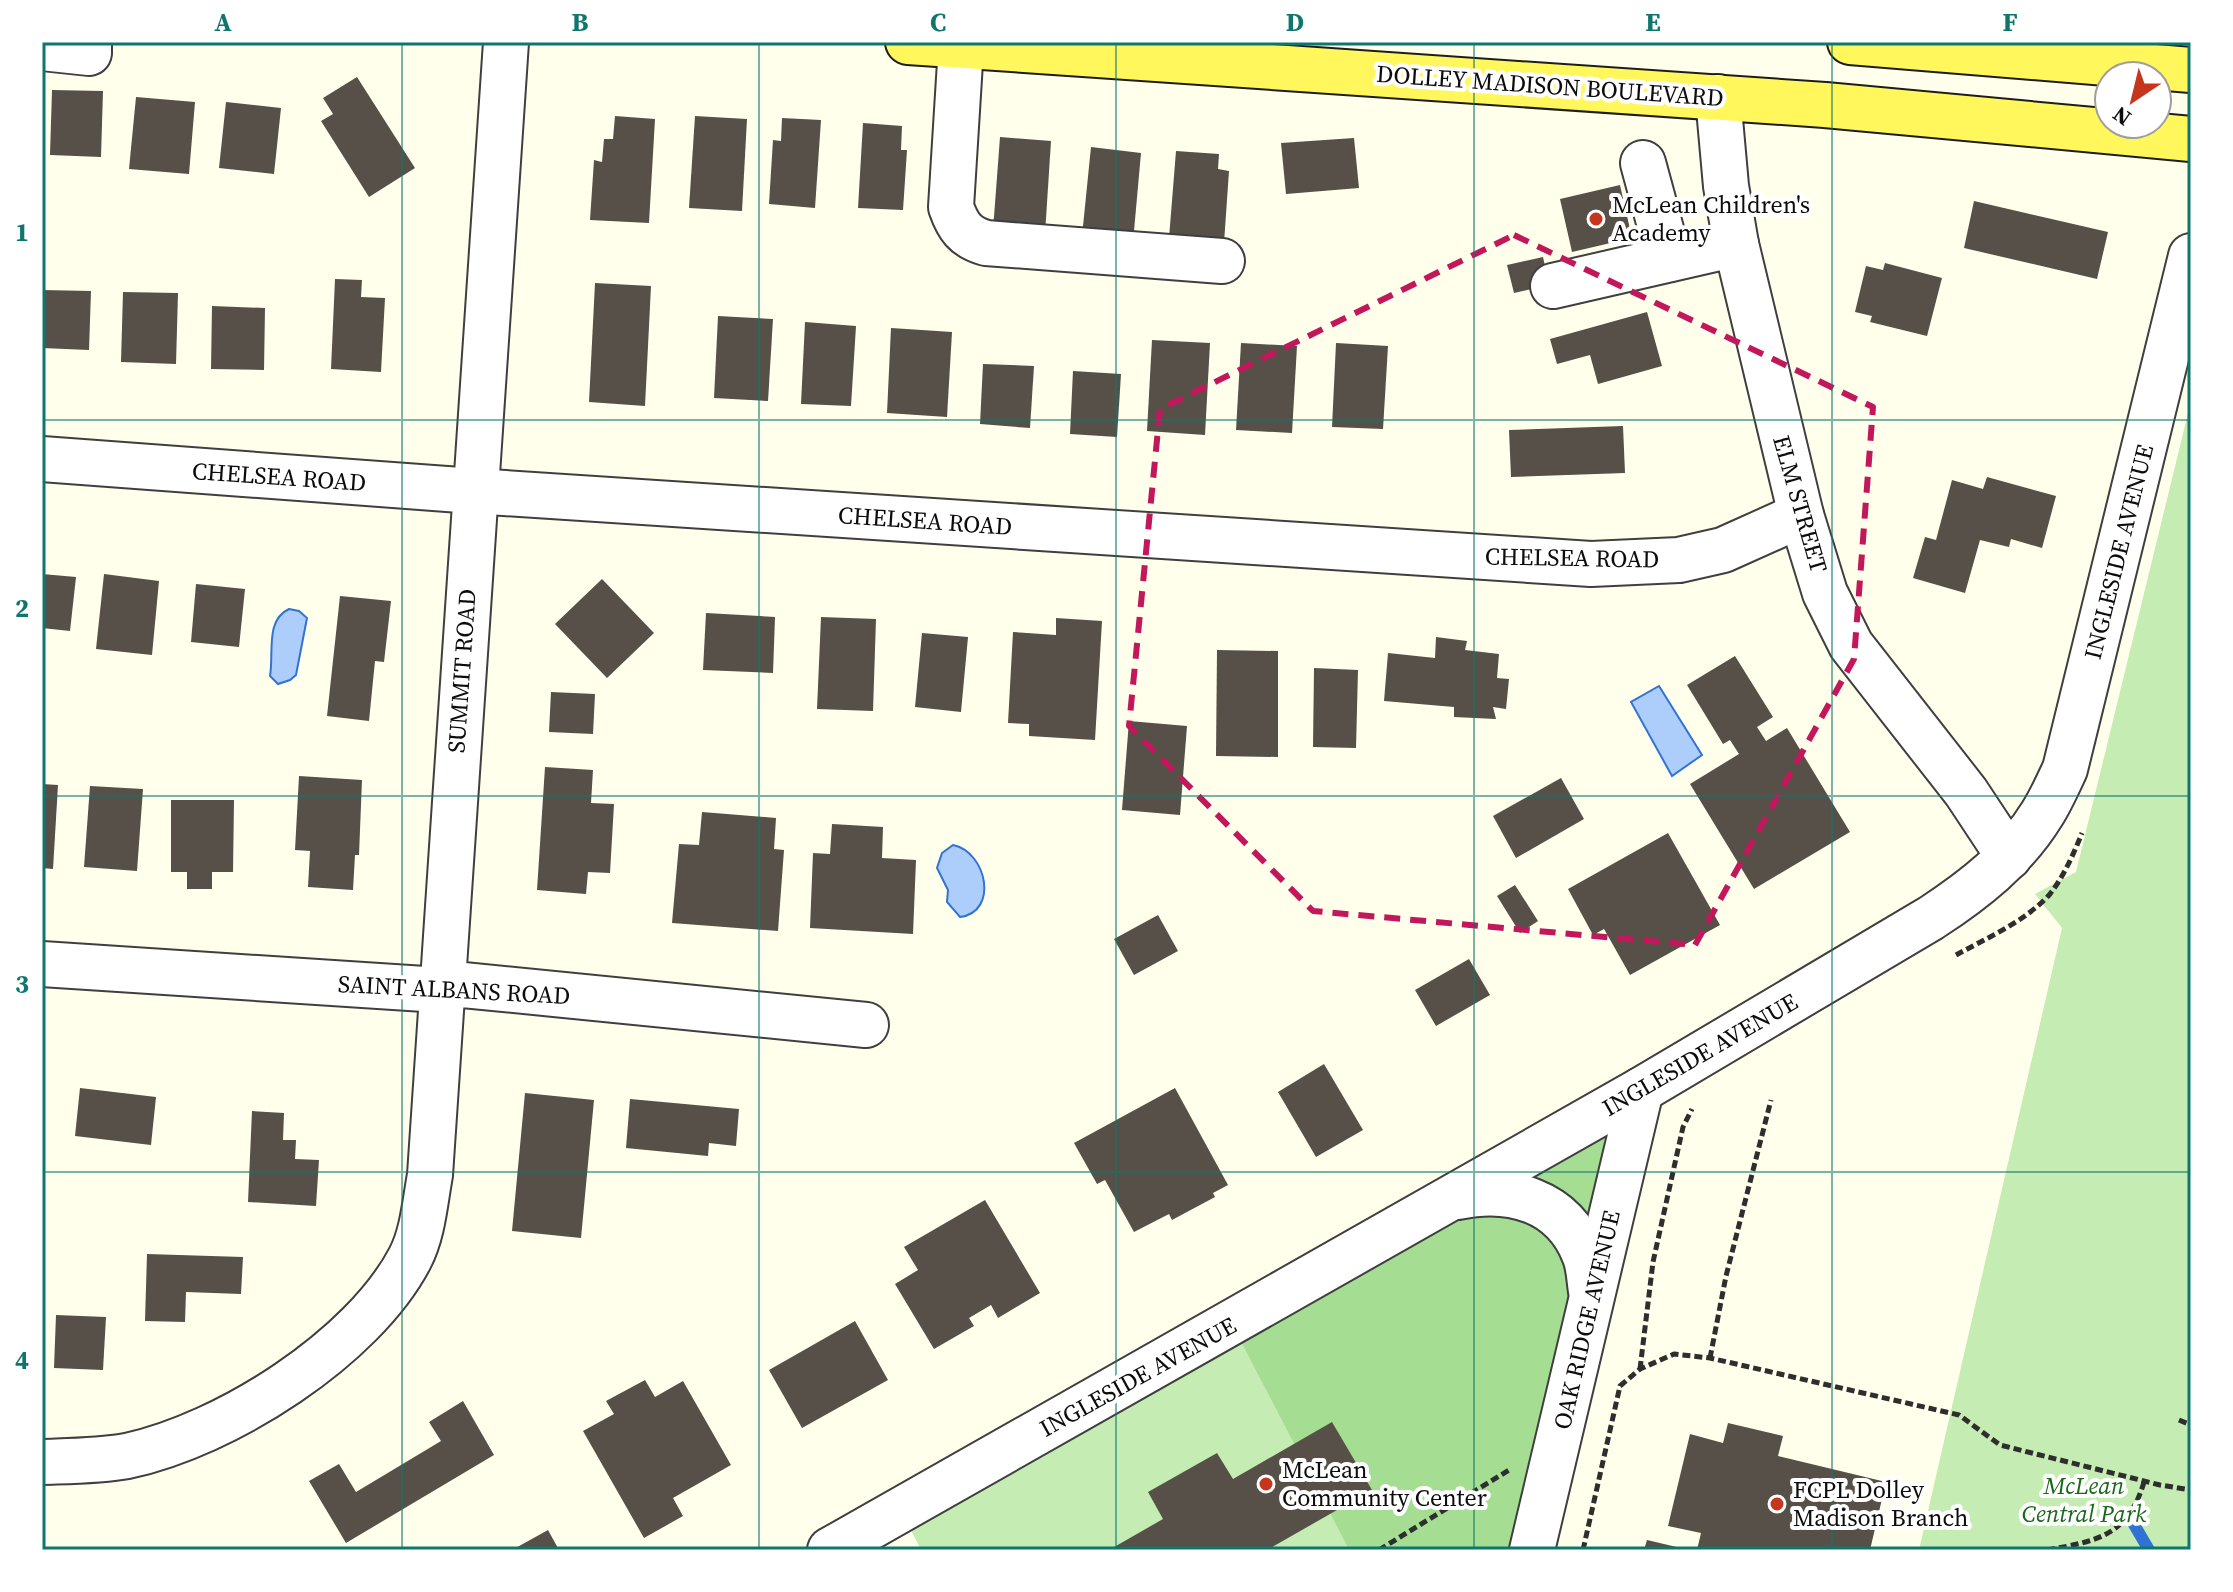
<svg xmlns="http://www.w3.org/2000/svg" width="2233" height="1592" font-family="'Source Serif 4',serif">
  <rect width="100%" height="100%" fill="#ffffec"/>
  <g fill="#c5ecb3">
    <polygon points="2191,401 2191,1550 1919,1550 2062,928 2035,894 2076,872"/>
    <polygon points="1241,1342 1349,1550 921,1550 911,1530"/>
  </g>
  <polygon fill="#a5dd92" points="1634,1119 1518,1550 1349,1550 1241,1342"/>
  <g fill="#adcefa" stroke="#3073d5" stroke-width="2">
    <path d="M 289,609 L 299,611 L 307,618 L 296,675 L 290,680 L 278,684 L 270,676 C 274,653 265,620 289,609 Z"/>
    <polygon points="1659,686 1702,755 1672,776 1631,702"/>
    <path d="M 953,845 C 987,852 999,912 960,917 L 947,902 L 948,890 L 937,868 L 942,853 Z"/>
  </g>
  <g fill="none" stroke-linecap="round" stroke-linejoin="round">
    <polyline stroke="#3073d5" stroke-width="12" points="2132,1521 2149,1550"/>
  </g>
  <g fill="#565048">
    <polygon points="357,77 415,168 369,197 321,121 333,114 323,98"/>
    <polygon points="52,90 103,91 101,157 50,155"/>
    <polygon points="136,97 195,102 189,174 129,169"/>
    <polygon points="226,102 281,108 274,174 219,168"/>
    <polygon points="615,116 655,119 649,223 590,220 594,160 602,162 604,139 613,139"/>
    <polygon points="695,116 747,119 742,211 689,208"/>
    <polygon points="782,118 821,120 815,208 769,204 773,140 781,141"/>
    <polygon points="863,123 902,126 901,150 907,150 903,210 858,208"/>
    <polygon points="1000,137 1051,141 1045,234 993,230"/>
    <polygon points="1354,138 1359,188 1286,194 1281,143"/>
    <polygon points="1091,147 1141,153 1133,242 1082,236"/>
    <polygon points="1176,151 1219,154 1218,169 1229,171 1224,243 1169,238"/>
    <polygon points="1620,185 1632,238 1572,252 1560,199"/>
    <polygon points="1974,201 2108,232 2097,279 1964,248"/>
    <polygon points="1543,257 1549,285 1514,293 1507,265"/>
    <polygon points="1885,263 1942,278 1927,336 1870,322 1872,316 1855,312 1866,266 1883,270"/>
    <polygon points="335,279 362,280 361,297 385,298 381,372 331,369"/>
    <polygon points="595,283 651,286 645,406 589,402"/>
    <polygon points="42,290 91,291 89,350 42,348"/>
    <polygon points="123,292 178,293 176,364 121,362"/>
    <polygon points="212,306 265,308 264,370 211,369"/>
    <polygon points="1647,312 1662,366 1598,384 1590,355 1557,364 1550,339"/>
    <polygon points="718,316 773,319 768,401 714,398"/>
    <polygon points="805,322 856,326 851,406 801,404"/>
    <polygon points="891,328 952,332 947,417 887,413"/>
    <polygon points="1152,340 1210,343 1205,435 1147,431"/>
    <polygon points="1241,343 1297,346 1292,433 1236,430"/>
    <polygon points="1336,343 1388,346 1383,429 1332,427"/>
    <polygon points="983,364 1034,366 1030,428 980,424"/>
    <polygon points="1073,371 1121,374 1117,437 1070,434"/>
    <polygon points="1623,426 1625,473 1511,477 1509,430"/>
    <polygon points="1987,477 2056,496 2042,548 2011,539 2009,547 1980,540 1965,593 1913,578 1925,537 1936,540 1952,480 1983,489"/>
    <polygon points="42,574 76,577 70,631 42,628"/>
    <polygon points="104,574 159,581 152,655 96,649"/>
    <polygon points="602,579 654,633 607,678 555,624"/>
    <polygon points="196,584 245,589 239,647 191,642"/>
    <polygon points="340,596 391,601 384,662 375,661 369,721 327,716"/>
    <polygon points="706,613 775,617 773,673 703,670"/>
    <polygon points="821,617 876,619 873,711 817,709"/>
    <polygon points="1056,618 1102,621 1095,740 1029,736 1029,724 1008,723 1013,632 1056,635"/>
    <polygon points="922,633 968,637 961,712 915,707"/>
    <polygon points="1436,637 1467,641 1465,650 1499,654 1497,678 1509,679 1506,709 1493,707 1496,719 1454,717 1454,707 1384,701 1388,653 1435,658"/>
    <polygon points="1217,650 1278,651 1278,757 1216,756"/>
    <polygon points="1735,656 1773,717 1757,727 1766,741 1787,728 1850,832 1754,889 1690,784 1739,754 1730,740 1723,744 1687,685"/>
    <polygon points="1314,668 1358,670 1356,748 1313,747"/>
    <polygon points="551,692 595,694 593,734 549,732"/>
    <polygon points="1129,721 1187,726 1180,815 1122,810"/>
    <polygon points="545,767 593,770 591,803 614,804 610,873 588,872 586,894 537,890"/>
    <polygon points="299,776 362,780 359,855 355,855 353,890 308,887 310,851 295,850"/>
    <polygon points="1561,778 1584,819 1516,858 1493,816"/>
    <polygon points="42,784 58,785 53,869 42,868"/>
    <polygon points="90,786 143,789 137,871 84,867"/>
    <polygon points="171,800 234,800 233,872 212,872 212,889 187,889 187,872 171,872"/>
    <polygon points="702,812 776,818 774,849 784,850 778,931 672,923 679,844 699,845"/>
    <polygon points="832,824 883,827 882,858 916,860 913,934 810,928 813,853 830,854"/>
    <polygon points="1668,833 1720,925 1630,975 1604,929 1593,935 1568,889"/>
    <polygon points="1515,885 1538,921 1520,933 1497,896"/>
    <polygon points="1158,915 1178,951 1134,975 1114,939"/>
    <polygon points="1469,959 1490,995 1436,1026 1415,990"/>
    <polygon points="1324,1064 1363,1130 1316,1157 1278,1092"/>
    <polygon points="80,1088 156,1097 151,1145 75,1136"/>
    <polygon points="1175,1088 1228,1185 1213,1193 1215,1197 1172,1220 1169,1214 1134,1232 1105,1180 1097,1184 1074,1143"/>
    <polygon points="525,1093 594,1100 581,1238 512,1231"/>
    <polygon points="630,1099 739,1109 736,1146 709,1143 708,1156 626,1148"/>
    <polygon points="252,1111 284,1113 283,1140 296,1140 295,1159 319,1160 316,1206 248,1202"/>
    <polygon points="985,1200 1040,1293 998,1318 991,1305 969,1318 974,1326 934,1349 895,1284 918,1270 904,1247"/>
    <polygon points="147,1254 243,1257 241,1294 186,1292 185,1322 145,1321"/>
    <polygon points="56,1315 106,1317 103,1370 54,1368"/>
    <polygon points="855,1321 888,1380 802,1428 769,1370"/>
    <polygon points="645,1380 655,1397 683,1381 731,1465 673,1498 683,1516 644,1538 583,1431 614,1414 606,1401"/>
    <polygon points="463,1401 494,1455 346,1543 309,1481 339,1464 356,1492 441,1441 429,1422"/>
    <polygon points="1332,1422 1372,1490 1267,1550 1109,1550 1163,1519 1148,1492 1217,1453 1233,1479"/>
    <polygon points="1728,1423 1783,1436 1778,1456 1886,1482 1870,1550 1697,1550 1701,1533 1668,1526 1690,1434 1723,1443"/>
    <polygon points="548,1530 559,1550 512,1550"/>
    <polygon points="1647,1540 1685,1549 1685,1550 1644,1550"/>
  </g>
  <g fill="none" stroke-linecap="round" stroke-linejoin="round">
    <defs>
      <g id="minor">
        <path d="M 961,46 L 951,207 C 958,227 965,237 986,243 L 1222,261"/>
        <polyline points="42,48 89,53 89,42"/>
        <polyline points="1718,97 1726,186 1736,244 1801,515 1825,593 1851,645 1966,792 2009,857"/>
        <polyline points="1643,163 1669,259"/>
        <polyline points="1553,286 1736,244"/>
        <polyline points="42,459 474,491 1591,564 1679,560 1723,550 1801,515"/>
        <polyline points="42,964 440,990 463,985 866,1025"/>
        <path d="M 1458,1197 C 1510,1186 1563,1200 1584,1254 C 1589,1265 1589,1279 1591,1291"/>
        <path d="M 42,1462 C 70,1461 99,1461 127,1456 C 226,1435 363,1348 410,1258 C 423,1233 425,1202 430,1175 L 506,42"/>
        <path d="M 830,1550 L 1641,1090 L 1931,918 C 1974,890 2015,858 2042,814 C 2051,800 2058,784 2065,769 L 2191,256"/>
        <polyline points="1532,1550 1641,1090"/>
      </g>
      <g id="major">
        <polyline points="908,42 1825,105 2191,139"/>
        <polyline points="1850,42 2191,70"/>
      </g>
    </defs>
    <use href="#minor" stroke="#3f3f3f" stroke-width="48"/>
    <use href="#major" stroke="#1d1d1d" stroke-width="48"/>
    <g stroke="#2e2e2e" stroke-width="5" stroke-dasharray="8 4" stroke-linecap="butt">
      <path d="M 1956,955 C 1987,938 2026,921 2050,894 C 2064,876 2074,853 2082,833"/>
      <polyline points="1710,1358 1726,1276 1771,1100"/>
      <polyline points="1640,1369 1653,1262 1683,1127 1692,1109"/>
      <polyline points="2179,1420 2191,1425"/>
      <polyline points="1379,1550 1509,1470"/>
      <polyline points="1583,1550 1620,1386 1640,1369 1674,1354 1710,1358 1959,1415 2000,1445 2160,1485 2191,1490"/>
      <path d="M 2047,1550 C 2097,1541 2128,1536 2144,1482"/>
    </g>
    <use href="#minor" stroke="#fff" stroke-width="44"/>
    <use href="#major" stroke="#fff75c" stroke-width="44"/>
  </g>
  <path fill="none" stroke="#c2185b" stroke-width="6" stroke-dasharray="16 10" stroke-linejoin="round" d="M 1514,235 L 1873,407 L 1854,659 L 1695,945 L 1313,911 L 1129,726 L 1160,409 Z"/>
  <path fill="none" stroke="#0f766e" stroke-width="2" stroke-opacity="0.55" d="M 402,42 L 402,1550M 759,42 L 759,1550M 1116,42 L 1116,1550M 1474,42 L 1474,1550M 1832,42 L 1832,1550M 42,420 L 2191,420M 42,796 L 2191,796M 42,1172 L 2191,1172"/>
  <g fill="#c5361c" stroke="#fff" stroke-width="3">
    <circle cx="1596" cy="219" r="8"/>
    <circle cx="1266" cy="1484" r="8"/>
    <circle cx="1777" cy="1504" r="8"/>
  </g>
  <g text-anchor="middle" stroke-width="8" stroke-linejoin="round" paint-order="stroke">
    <g font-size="24" fill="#0c0c0c" stroke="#fff">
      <text transform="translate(1550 86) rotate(4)" y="8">DOLLEY MADISON BOULEVARD</text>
      <text transform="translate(279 477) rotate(4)" y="8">CHELSEA ROAD</text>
      <text transform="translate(1800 504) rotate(74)" y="8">ELM STREET</text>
      <text transform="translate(925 521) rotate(4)" y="8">CHELSEA ROAD</text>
      <text transform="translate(2119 552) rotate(-76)" y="8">INGLESIDE AVENUE</text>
      <text transform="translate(1572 558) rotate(1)" y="8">CHELSEA ROAD</text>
      <text transform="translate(462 671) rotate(-86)" y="8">SUMMIT ROAD</text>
      <text transform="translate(454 990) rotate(3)" y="8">SAINT ALBANS ROAD</text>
      <text transform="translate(1700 1055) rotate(-30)" y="8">INGLESIDE AVENUE</text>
      <text transform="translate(1587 1320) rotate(-77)" y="8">OAK RIDGE AVENUE</text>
      <text transform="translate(1138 1377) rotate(-29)" y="8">INGLESIDE AVENUE</text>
    </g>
    <g font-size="24" fill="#0c0c0c" stroke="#fff" text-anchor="start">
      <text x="1612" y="213">McLean Children's<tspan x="1612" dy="28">Academy</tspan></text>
      <text x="1282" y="1478">McLean<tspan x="1282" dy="28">Community Center</tspan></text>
      <text x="1793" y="1498">FCPL Dolley<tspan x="1793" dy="28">Madison Branch</tspan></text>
    </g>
    <g font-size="24" font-style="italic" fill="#1a6819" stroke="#fff">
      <text x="2084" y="1494">McLean<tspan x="2084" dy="28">Central Park</tspan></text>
    </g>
  </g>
  <rect width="2233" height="1592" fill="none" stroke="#ffffff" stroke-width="88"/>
  <g transform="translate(2133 100) rotate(215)"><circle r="38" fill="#ffffff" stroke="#9e9e9e" stroke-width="2"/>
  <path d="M0-6L14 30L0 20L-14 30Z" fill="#c5361c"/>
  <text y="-12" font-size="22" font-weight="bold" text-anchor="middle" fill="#0c0c0c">N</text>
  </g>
  <rect x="44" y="44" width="2145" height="1504" fill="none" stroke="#0f766e" stroke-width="3"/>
  <g font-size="26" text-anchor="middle" font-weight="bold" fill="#0f766e">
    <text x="223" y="31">A</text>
    <text x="580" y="31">B</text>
    <text x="938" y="31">C</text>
    <text x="1295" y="31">D</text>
    <text x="1653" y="31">E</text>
    <text x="2010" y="31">F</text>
    <text x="22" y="241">1</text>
    <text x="22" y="617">2</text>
    <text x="22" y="993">3</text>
    <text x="22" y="1369">4</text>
  </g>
</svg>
